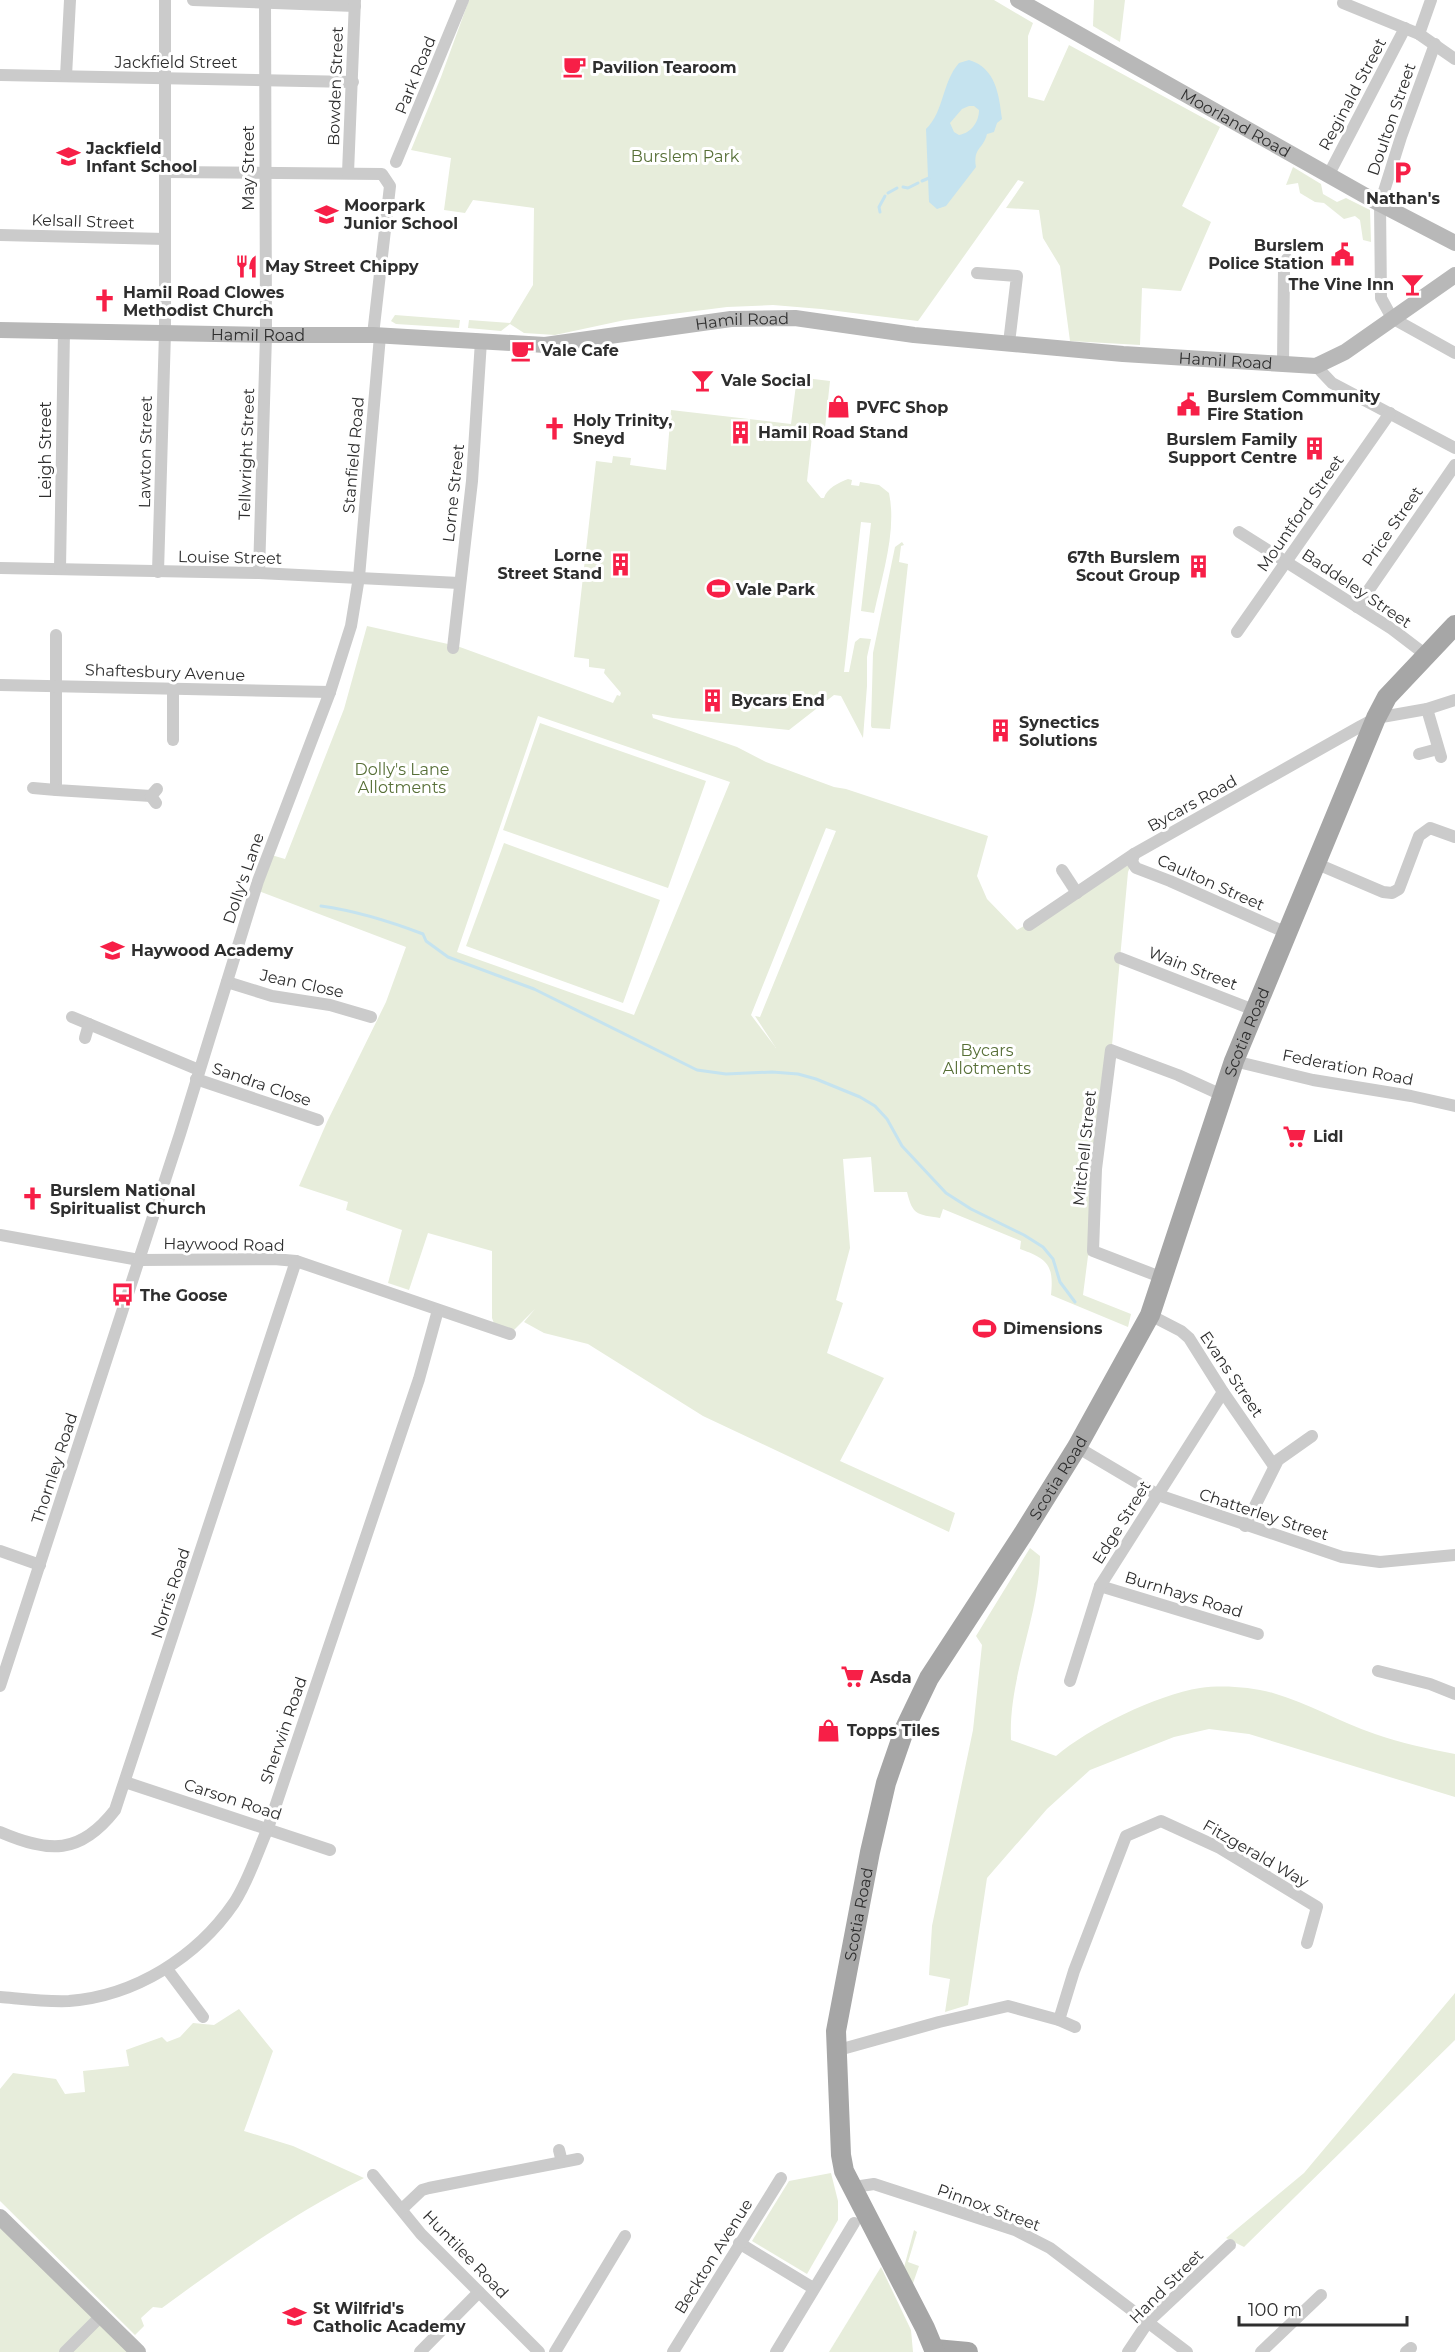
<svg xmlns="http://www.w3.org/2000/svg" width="1455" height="2352" font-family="Montserrat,sans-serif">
  <rect width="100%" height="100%" fill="#fff"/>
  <g fill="#e7eddb" fill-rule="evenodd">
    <polygon points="469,0 994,0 1033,23 1028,36 1028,97 1044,101 1069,45 1220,127 1182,206 1211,222 1181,291 1142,288 1140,345 1070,341 1060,266 1043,238 1039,210 1006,208 1024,182 1018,180 918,321 821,309 773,305 727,307 625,320 555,335 524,333 510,324 501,331 468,328 469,320 510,323 533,285 534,208 473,200 465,213 444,210 451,158 411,150 441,77"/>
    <polygon points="1094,0 1125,0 1120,42 1093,26"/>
    <polygon points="1293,167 1321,184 1323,194 1337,202 1346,198 1370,210 1371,242 1363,240 1360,220 1355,216 1344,219 1324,203 1315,202 1300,193 1298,183 1286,185"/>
    <polygon points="395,315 460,320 459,328 396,324 391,321"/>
    <path d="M 797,377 L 830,381 L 825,428 L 813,427 L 807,481 L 821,498 L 824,498 C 827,488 838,483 848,479 L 852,480 L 851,485 L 859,486 L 860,482 L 879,485 L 889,493 C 897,531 882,576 874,613 L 861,611 L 871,523 L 861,522 L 844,672 L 849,672 L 855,642 L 860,638 L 871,639 L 867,657 L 867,686 L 863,738 L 841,696 L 834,695 L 789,730 L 673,718 L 652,714 L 653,718 L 737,747 L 766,762 L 834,787 L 846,789 L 988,836 L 977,876 L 987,899 L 1017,930 L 1132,863 L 1128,872 L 1093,1251 L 1088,1256 L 1083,1295 L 1131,1314 L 1128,1327 L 1051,1295 C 1054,1265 1048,1259 1020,1249 L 1021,1241 L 943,1209 L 940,1218 C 917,1214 913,1216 907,1192 L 874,1192 L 871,1157 L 843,1159 L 850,1248 L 836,1300 L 843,1303 L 827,1353 L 884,1378 L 840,1461 L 955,1513 L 949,1532 L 703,1416 L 588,1344 L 544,1333 L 524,1322 L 535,1309 L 510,1334 L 496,1329 L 492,1318 L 492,1251 L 428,1233 L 409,1290 L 388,1283 L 402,1230 L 346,1210 L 348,1202 L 299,1186 L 327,1122 L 386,1002 L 406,947 L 256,890 L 268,854 L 285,859 L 344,709 L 367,626 L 457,646 L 613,703 L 617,695 L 620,696 L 621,693 L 604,673 L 605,669 L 589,667 L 589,659 L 574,657 L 596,461 L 612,463 L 613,456 L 631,458 L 630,465 L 666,470 L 671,410 L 791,424 ZM 538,716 L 730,782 L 634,1015 L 457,952 ZM 826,828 L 836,831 L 760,1017 L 755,1016 L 776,1048 L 751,1015 Z"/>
    <polygon points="902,542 904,545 901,546 899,562 908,564 890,729 872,728 871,726 873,653 895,547"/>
    <polygon points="540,723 706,781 668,888 503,830"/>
    <polygon points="504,843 660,900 623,1003 466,946"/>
    <path d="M 1030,1548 L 1040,1556 C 1039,1619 1008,1677 1011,1740 L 1056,1756 C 1089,1728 1156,1695 1200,1688 C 1223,1685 1250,1687 1273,1693 C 1308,1703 1340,1722 1375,1734 C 1401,1743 1428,1749 1455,1754 L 1455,1797 L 1249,1734 L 1209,1729 L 1174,1737 L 1090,1770 L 1047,1809 L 987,1878 L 968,2005 L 945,2012 L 950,1979 L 929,1975 L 932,1926 L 973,1730 L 982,1645 L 976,1636 Z"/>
    <polygon points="1455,1993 1455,2040 1244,2247 1226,2238 1304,2173"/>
    <path d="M 239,2009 L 273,2051 L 244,2131 L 293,2146 L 364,2178 C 292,2215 227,2260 162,2308 L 153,2307 L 141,2318 L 144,2326 L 135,2335 L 0,2201 L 0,2089 L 13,2073 L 56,2079 L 65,2094 L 85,2092 L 83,2071 L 129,2066 L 126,2050 L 162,2037 L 167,2042 L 180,2037 L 193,2023 L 214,2025 Z"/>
    <polygon points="831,2173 838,2201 838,2220 807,2274 752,2241 789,2181"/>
    <polygon points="0,2218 138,2352 0,2352"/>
    <polygon points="914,2230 917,2232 908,2262 919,2266 912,2286 903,2271"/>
    <polygon points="881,2267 911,2330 913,2352 829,2352"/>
  </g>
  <path fill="#c5e3ef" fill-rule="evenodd" d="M 969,60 C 996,68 999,95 1002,119 L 997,123 L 994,132 L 987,134 C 983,150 973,147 976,167 L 946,206 L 937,209 L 929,202 L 926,129 C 944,112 942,82 959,63 ZM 969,106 L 974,106 L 979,110 C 979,122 971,133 959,135 L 954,132 L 950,123 L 962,109 Z"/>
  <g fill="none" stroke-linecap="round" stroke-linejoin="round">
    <g stroke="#c5e3ef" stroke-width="3">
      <polyline points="922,181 929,178"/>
      <polyline points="903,187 908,188 918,183"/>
      <polyline points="888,193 897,188"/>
      <polyline points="880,212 879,207 885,196"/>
      <path d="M 321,906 C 357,911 389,921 423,934 L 426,941 L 448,957 L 534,989 L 697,1070 L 726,1074 L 772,1072 L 798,1074 L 816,1079 L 860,1097 L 875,1106 L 887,1119 L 902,1146 L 946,1193 L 971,1209 L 1024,1235 L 1043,1247 L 1053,1259 L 1060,1282 L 1075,1302"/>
    </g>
    <g stroke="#cbcbcb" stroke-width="12">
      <polyline points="193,0 355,6"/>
      <polyline points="1343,3 1419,34 1455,59"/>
      <polyline points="1419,34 1431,0"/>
      <polyline points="1435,44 1401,137 1380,204 1381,298 1392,318 1455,353"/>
      <polyline points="0,75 353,82"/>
      <polyline points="66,76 70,0"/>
      <polyline points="396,162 463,0"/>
      <polyline points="165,172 382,174 390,186 373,335"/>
      <polyline points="348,173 355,0"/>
      <polyline points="1329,174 1405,28"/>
      <polyline points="0,235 165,239"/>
      <polyline points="977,273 1017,276 1009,343"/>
      <polyline points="1283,364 1284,269 1287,259"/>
      <polyline points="1316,366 1332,383 1455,448"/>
      <polyline points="1239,532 1392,629 1426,655"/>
      <polyline points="0,568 259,573 459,583"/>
      <polyline points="60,569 64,331"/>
      <polyline points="158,572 165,332 165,0"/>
      <polyline points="259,573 266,335 265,0"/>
      <polyline points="1357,607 1455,465"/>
      <polyline points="1237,632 1390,413"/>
      <polyline points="56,635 56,790 151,796"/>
      <polyline points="453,648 472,481 481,341"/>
      <polyline points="0,685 330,692"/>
      <polyline points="173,689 173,740"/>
      <polyline points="1427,709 1441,757"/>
      <polyline points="1419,754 1438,749"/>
      <polyline points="33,788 56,790"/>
      <polyline points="156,803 151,796 157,789"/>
      <polyline points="1134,854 1132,862 1136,868 1170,881 1287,933"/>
      <polyline points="1315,863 1383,892 1392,893 1399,889 1419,836 1430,828 1455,837"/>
      <polyline points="1062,870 1077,893"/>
      <polyline points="1029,925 1134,854 1361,726 1376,718 1427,709 1455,700"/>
      <polyline points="1120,958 1254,1010"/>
      <polyline points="227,982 272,996 330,1005 371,1017"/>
      <polyline points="72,1017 199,1070"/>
      <polyline points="85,1038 89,1024"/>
      <polyline points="1234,1061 1313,1080 1411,1096 1455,1106"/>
      <polyline points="196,1079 318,1120"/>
      <polyline points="0,1235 139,1260 274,1259 296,1261 510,1334"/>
      <polyline points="1163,1278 1093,1251 1096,1169 1111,1050 1178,1075 1224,1096"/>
      <polyline points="1150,1315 1181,1331 1189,1338 1223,1392 1274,1466"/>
      <polyline points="1077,1447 1158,1495 1342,1557 1380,1562 1455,1555"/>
      <polyline points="1245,1526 1278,1460 1312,1436"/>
      <polyline points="0,1551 40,1565"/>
      <polyline points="1100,1586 1258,1634"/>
      <polyline points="1378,1671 1430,1684 1455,1694"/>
      <polyline points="1070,1681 1100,1586 1223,1392"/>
      <polyline points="0,1686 180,1134 258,881 330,692 351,626 359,577 380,336"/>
      <polyline points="125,1782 330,1850"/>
      <path d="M 0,1832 C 49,1853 80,1855 115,1810 L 296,1261"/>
      <polyline points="167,1969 203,2017"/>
      <path d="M 0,1997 C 23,1999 46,2002 69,2001 C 135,1996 197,1957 234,1903 C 249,1880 257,1853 268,1828 L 419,1379 L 438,1310"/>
      <polyline points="1059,2020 1074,1971 1126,1836 1161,1821 1220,1848 1317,1907 1307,1943"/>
      <polyline points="835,2051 939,2022 1008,2006 1059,2020 1075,2027"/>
      <polyline points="559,2150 562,2162"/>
      <polyline points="373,2175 421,2234 539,2352"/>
      <polyline points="854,2187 874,2184 1015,2230 1050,2248 1187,2352"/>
      <polyline points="402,2209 422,2190 429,2188 578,2159"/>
      <polyline points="739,2243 813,2288"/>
      <polyline points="65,2352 102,2315"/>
      <polyline points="420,2352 479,2292"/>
      <polyline points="555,2352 625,2236"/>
      <polyline points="673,2352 781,2178"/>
      <polyline points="776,2352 854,2223"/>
      <polyline points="1128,2352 1148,2322 1230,2245"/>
      <polyline points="1261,2352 1321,2295"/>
      <polyline points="1406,2352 1411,2348"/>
    </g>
    <g stroke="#b8b8b8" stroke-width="16">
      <path id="s1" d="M 1018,0 L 1380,204 L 1455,243"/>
      <path id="s2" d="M 0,330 L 266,335 L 373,335 L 545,345 L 731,319 L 795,318 L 914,335 L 1123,354 L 1316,366 L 1345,352 L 1455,275"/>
      <polyline points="0,2217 138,2352"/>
    </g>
    <g stroke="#a6a6a6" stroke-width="20">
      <polyline points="935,2349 968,2352"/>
      <path id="s3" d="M 935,2352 L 925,2328 L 844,2171 L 841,2155 L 836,2031 L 870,1852 L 886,1783 L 905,1728 L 929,1678 L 1023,1534 L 1077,1447 L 1150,1315 L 1234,1061 L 1376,718 L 1387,697 L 1455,625"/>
    </g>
  </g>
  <defs>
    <symbol id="cafe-bare" viewBox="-9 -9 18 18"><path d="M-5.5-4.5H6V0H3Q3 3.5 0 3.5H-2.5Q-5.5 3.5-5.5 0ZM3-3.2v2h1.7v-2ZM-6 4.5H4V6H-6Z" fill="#f71f47" stroke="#fff" stroke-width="2.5" paint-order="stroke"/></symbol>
    <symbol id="school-bare" viewBox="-9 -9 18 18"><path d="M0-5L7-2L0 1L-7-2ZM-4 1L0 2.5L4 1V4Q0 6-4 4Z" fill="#f71f47" stroke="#fff" stroke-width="2.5" paint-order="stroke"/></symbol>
    <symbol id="parking-bare" viewBox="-9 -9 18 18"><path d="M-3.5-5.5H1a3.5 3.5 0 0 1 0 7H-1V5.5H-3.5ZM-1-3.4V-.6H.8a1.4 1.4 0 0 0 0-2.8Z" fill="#f71f47" stroke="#fff" stroke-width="2.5" paint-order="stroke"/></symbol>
    <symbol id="civic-bare" viewBox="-9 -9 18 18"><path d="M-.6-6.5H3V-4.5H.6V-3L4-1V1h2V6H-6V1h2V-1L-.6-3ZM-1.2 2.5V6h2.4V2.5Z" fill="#f71f47" stroke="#fff" stroke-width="2.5" paint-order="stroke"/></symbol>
    <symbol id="restaurant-bare" viewBox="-9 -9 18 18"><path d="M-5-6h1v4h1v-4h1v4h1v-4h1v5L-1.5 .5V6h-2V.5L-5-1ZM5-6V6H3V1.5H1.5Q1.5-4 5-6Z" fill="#f71f47" stroke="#fff" stroke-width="2.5" paint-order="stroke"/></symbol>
    <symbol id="bar-bare" viewBox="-9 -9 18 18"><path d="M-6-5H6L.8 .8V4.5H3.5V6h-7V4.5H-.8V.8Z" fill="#f71f47" stroke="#fff" stroke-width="2.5" paint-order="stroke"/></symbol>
    <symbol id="church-bare" viewBox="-9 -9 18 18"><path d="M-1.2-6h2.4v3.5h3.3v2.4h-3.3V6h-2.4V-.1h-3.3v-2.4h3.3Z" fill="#f71f47" stroke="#fff" stroke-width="2.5" paint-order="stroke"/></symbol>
    <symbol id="shop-bare" viewBox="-9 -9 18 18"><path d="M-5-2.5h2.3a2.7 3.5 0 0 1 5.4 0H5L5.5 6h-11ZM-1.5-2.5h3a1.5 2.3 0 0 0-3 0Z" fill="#f71f47" stroke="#fff" stroke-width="2.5" paint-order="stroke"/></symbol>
    <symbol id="building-bare" viewBox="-9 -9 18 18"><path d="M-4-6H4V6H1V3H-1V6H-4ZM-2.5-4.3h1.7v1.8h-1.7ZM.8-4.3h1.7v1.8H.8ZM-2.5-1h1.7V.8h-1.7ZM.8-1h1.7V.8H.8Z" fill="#f71f47" stroke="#fff" stroke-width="2.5" paint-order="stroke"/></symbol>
    <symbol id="stadium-bare" viewBox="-9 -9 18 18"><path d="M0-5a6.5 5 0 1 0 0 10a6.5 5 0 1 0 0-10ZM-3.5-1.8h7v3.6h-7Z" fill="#f71f47" stroke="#fff" stroke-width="2.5" paint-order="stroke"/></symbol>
    <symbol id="supermarket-bare" viewBox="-9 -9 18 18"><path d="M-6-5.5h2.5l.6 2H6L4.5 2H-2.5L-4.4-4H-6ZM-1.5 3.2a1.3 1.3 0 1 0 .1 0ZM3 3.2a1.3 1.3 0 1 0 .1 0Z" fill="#f71f47" stroke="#fff" stroke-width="2.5" paint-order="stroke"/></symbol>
    <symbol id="bus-bare" viewBox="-9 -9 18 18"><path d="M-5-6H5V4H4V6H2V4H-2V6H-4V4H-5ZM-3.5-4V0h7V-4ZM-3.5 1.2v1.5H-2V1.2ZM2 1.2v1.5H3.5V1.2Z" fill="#f71f47" stroke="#fff" stroke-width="2.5" paint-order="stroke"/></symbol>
  </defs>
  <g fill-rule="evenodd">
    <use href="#cafe-bare" x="558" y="50" width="33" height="33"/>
    <use href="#school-bare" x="52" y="140" width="33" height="33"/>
    <use href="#parking-bare" x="1386" y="156" width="33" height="33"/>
    <use href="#school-bare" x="310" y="198" width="33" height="33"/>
    <use href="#civic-bare" x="1326" y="238" width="33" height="33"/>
    <use href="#restaurant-bare" x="230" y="250" width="33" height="33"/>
    <use href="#bar-bare" x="1396" y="268" width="33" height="33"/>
    <use href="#church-bare" x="88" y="284" width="33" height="33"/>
    <use href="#cafe-bare" x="506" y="334" width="33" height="33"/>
    <use href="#bar-bare" x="686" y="364" width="33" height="33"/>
    <use href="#civic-bare" x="1172" y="388" width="33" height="33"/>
    <use href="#shop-bare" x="822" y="390" width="33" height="33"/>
    <use href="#church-bare" x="538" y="412" width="33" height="33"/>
    <use href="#building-bare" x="724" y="416" width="33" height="33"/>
    <use href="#building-bare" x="1298" y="432" width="33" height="33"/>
    <use href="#building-bare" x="604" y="548" width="33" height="33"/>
    <use href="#building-bare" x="1182" y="550" width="33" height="33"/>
    <use href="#stadium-bare" x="702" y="572" width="33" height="33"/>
    <use href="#building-bare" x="696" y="684" width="33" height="33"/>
    <use href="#building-bare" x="984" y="714" width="33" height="33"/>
    <use href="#school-bare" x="96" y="934" width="33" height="33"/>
    <use href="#supermarket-bare" x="1278" y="1120" width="33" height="33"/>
    <use href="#church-bare" x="16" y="1182" width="33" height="33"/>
    <use href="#bus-bare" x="106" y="1278" width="33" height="33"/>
    <use href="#stadium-bare" x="968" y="1312" width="33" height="33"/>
    <use href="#supermarket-bare" x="836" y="1660" width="33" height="33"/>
    <use href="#shop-bare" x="812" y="1714" width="33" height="33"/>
    <use href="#school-bare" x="278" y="2300" width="33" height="33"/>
  </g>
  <g text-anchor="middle" stroke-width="6" stroke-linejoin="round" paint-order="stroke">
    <g font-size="16" fill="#2e2e2e" stroke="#fff">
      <text x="176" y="68">Jackfield Street</text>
      <text transform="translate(415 75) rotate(-68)" y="6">Park Road</text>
      <text transform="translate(335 86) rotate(-88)" y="6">Bowden Street</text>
      <text transform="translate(1352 94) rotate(-62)" y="6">Reginald Street</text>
      <text transform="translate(1391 119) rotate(-71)" y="6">Doulton Street</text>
      <text dy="6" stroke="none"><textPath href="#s1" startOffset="250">Moorland Road</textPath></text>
      <text transform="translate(248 168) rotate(-90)" y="6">May Street</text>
      <text transform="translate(83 221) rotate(2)" y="6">Kelsall Street</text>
      <text dy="6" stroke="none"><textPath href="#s2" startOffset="744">Hamil Road</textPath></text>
      <text dy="6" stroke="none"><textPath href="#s2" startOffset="258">Hamil Road</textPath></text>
      <text dy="6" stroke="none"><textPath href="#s2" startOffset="1230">Hamil Road</textPath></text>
      <text transform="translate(45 450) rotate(-90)" y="6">Leigh Street</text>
      <text transform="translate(145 452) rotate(-89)" y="6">Lawton Street</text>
      <text transform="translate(246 454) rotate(-88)" y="6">Tellwright Street</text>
      <text transform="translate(353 455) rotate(-85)" y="6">Stanfield Road</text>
      <text transform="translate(453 493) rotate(-84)" y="6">Lorne Street</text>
      <text transform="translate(1300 513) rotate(-55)" y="6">Mountford Street</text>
      <text transform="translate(1392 526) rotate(-55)" y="6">Price Street</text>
      <text transform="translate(230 557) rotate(1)" y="6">Louise Street</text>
      <text transform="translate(1357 588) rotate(34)" y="6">Baddeley Street</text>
      <text transform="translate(165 672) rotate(2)" y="6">Shaftesbury Avenue</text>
      <text transform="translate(1192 803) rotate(-29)" y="6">Bycars Road</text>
      <text transform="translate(243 878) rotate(-71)" y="6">Dolly's Lane</text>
      <text transform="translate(1211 882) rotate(24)" y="6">Caulton Street</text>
      <text transform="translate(1193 968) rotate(21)" y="6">Wain Street</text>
      <text transform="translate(302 983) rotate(12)" y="6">Jean Close</text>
      <text dy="6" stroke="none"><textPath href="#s3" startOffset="1434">Scotia Road</textPath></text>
      <text transform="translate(1348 1067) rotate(11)" y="6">Federation Road</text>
      <text transform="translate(262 1084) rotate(19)" y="6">Sandra Close</text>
      <text transform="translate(1084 1148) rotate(-84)" y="6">Mitchell Street</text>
      <text transform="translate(224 1244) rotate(1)" y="6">Haywood Road</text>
      <text transform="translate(1232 1374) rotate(56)" y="6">Evans Street</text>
      <text transform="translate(54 1468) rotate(-72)" y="6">Thornley Road</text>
      <text dy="6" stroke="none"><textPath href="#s3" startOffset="948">Scotia Road</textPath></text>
      <text transform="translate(1264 1514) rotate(18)" y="6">Chatterley Street</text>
      <text transform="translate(1121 1522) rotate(-58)" y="6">Edge Street</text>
      <text transform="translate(170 1593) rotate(-72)" y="6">Norris Road</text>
      <text transform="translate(1184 1594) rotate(17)" y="6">Burnhays Road</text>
      <text transform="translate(283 1730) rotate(-71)" y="6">Sherwin Road</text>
      <text transform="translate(233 1799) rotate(18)" y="6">Carson Road</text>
      <text transform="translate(1256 1853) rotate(30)" y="6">Fitzgerald Way</text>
      <text dy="6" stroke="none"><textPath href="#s3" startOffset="462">Scotia Road</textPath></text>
      <text transform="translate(989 2207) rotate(20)" y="6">Pinnox Street</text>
      <text transform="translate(466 2254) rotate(46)" y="6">Huntilee Road</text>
      <text transform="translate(713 2256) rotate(-58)" y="6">Beckton Avenue</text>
      <text transform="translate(1166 2286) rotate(-45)" y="6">Hand Street</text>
    </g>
    <g font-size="16" font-weight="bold" fill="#2e2e2e" stroke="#fff" text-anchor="start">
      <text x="592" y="73">Pavilion Tearoom</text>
      <text x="86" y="154">Jackfield<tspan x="86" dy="18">Infant School</tspan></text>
      <text x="1403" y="204" text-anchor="middle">Nathan's</text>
      <text x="344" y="211">Moorpark<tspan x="344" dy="18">Junior School</tspan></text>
      <text x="1324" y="251" text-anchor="end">Burslem<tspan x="1324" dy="18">Police Station</tspan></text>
      <text x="265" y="272">May Street Chippy</text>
      <text x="1394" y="290" text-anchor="end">The Vine Inn</text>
      <text x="123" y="298">Hamil Road Clowes<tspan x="123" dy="18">Methodist Church</tspan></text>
      <text x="541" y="356">Vale Cafe</text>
      <text x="721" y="386">Vale Social</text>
      <text x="1207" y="402">Burslem Community<tspan x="1207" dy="18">Fire Station</tspan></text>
      <text x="856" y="413">PVFC Shop</text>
      <text x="573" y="426">Holy Trinity,<tspan x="573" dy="18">Sneyd</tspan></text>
      <text x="758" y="438">Hamil Road Stand</text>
      <text x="1297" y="445" text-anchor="end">Burslem Family<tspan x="1297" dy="18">Support Centre</tspan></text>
      <text x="602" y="561" text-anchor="end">Lorne<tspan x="602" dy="18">Street Stand</tspan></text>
      <text x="1180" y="563" text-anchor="end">67th Burslem<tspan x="1180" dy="18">Scout Group</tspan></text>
      <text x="736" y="595">Vale Park</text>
      <text x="731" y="706">Bycars End</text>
      <text x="1019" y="728">Synectics<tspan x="1019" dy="18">Solutions</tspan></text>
      <text x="131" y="956">Haywood Academy</text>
      <text x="1313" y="1142">Lidl</text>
      <text x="50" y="1196">Burslem National<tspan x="50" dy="18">Spiritualist Church</tspan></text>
      <text x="140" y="1301">The Goose</text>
      <text x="1003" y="1334">Dimensions</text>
      <text x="870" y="1683">Asda</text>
      <text x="847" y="1736">Topps Tiles</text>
      <text x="313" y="2314">St Wilfrid's<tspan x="313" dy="18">Catholic Academy</tspan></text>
    </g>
    <g font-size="16" fill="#576f37" stroke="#fff">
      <text x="685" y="162">Burslem Park</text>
      <text x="402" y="775">Dolly's Lane<tspan x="402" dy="18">Allotments</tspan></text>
      <text x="987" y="1056">Bycars<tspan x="987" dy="18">Allotments</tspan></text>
    </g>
  </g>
  <path d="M1239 2316v9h168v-9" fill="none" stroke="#2e2e2e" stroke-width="3"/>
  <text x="1248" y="2316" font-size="18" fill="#2e2e2e" stroke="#ffffff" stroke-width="4.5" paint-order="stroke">100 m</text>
</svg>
